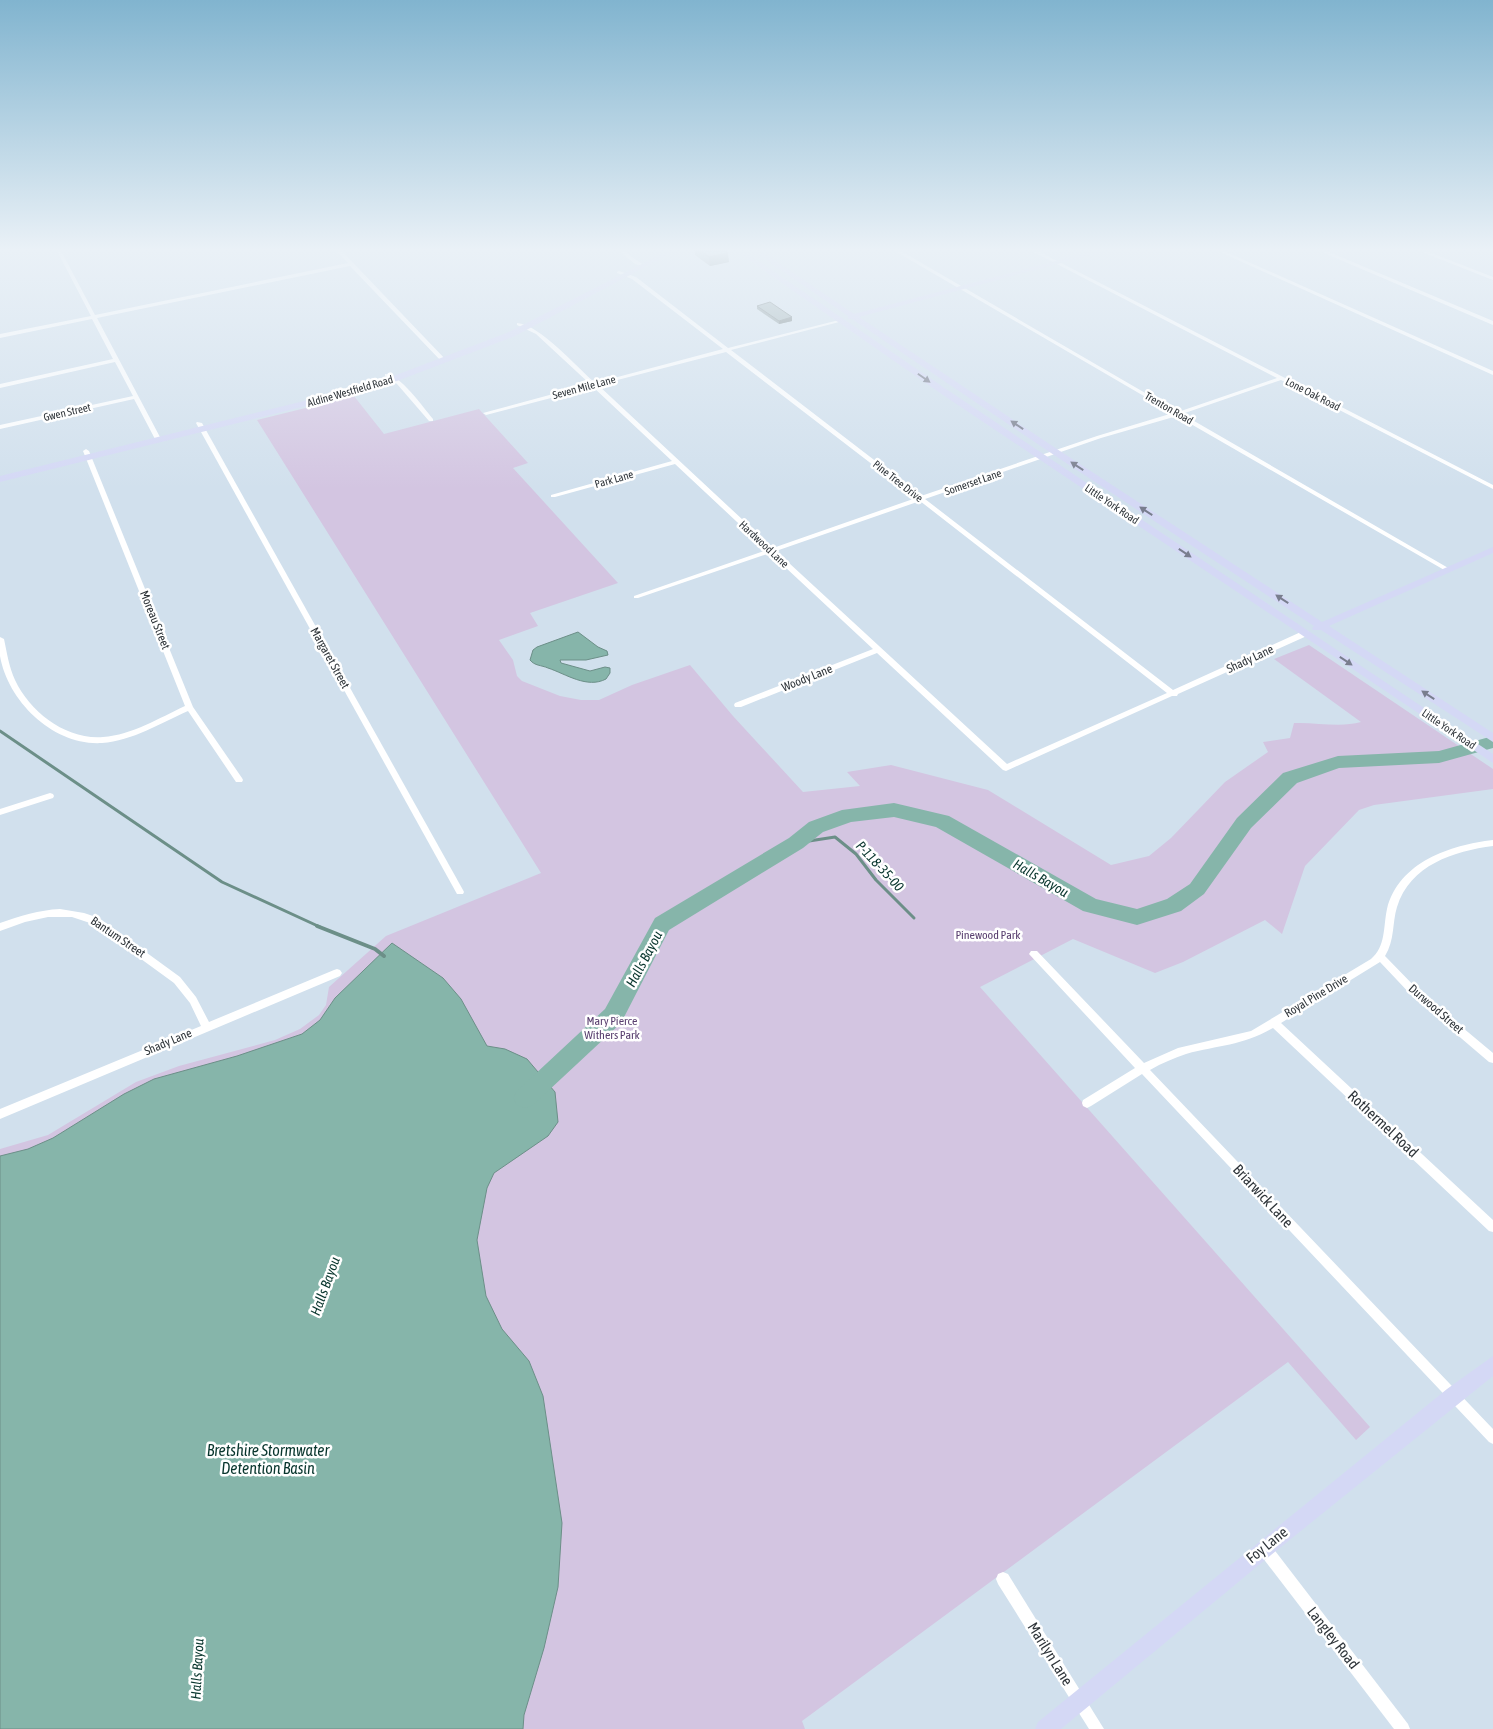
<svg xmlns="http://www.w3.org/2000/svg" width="1493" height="1729" font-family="'Asap Condensed',sans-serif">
  <rect width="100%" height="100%" fill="#d1e0ed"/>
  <path fill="#d3c5e1" d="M 354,396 L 384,434 L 479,409 L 528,463 L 513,468 L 618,583 L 530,613 L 538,626 L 499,640 L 513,660 L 517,676 L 522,681 L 560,696 L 581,700 L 599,700 L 632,685 L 690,665 L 733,716 L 803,792 L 860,786 L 847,772 L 891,765 L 988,790 L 1111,865 L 1149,856 L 1171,838 L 1225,782 L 1268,752 L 1263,742 L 1290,738 L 1294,723 C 1316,722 1340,728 1361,722 L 1274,659 L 1309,645 L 1493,769 L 1493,789 L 1374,805 L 1359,810 L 1305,866 L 1282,934 L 1265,920 L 1183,962 L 1155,973 L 1073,939 L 980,987 L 1370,1427 L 1356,1440 L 1288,1362 L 802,1721 L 805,1729 L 0,1729 L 0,1149 L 48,1135 L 136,1082 L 179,1066 L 275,1040 L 300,1029 L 319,1015 L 326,1005 L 329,987 L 386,936 L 541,873 L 257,420 Z"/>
  <g fill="#86b5aa" stroke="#6c8f88">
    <path d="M 578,632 L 598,647 L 607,651 L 608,655 L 586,660 L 560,660 L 561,663 L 590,671 L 605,667 L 610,668 L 610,673 L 606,679 C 587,689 566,674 548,668 C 541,665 535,666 530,660 L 533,650 L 537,647 Z"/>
    <polygon points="392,943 443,978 461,999 487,1046 505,1049 527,1059 555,1092 558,1122 548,1136 494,1173 487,1188 477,1240 486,1296 502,1329 529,1361 543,1396 562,1523 558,1587 544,1648 524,1715 523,1729 0,1729 0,1156 28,1149 53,1138 124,1094 154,1079 237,1056 302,1034 320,1020 335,998"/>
  </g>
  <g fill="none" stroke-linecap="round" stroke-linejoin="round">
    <g stroke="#6c8f88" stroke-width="3">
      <polyline points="0,731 222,882 320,927"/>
      <polyline points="796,843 835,837 856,854 876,880 914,918"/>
    </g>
    <polyline stroke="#6c8f88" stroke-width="4" points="317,926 375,949 384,956"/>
    <polygon fill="#86b5aa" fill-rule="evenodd" points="1493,736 1493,748 1439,763 1339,768 1297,783 1251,828 1204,894 1181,911 1137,925 1083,911 936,827 894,817 851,822 823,832 803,848 669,930 621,1023 533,1105 525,1108 517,1105 513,1098 517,1091 605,1009 655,918 789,838 809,822 842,810 894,803 949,816 1096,899 1137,909 1167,899 1190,884 1237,818 1283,773 1338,756 1439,751"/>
    <g fill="#fff" fill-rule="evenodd">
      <polygon points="55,247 59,247 95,315 348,263 333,247 338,247 447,361 442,362 350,266 97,318 161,439 160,440 155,439 134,399 0,429 0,425 133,396 115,362 0,388 0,384 113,359 92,319 0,338 0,334 91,316"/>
      <polygon points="614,247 619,247 639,262 647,266 645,267 635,264"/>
      <path d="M 888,247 L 894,247 L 1178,412 L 1277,378 L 1024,247 L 1030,247 L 1493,485 L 1493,489 L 1281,380 L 1182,414 L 1450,569 L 1450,571 L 1446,571 L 1177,416 L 1101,438 L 925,499 L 1173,690 L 1303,631 L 1309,631 L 1309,635 L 1178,694 L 1177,696 L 1172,696 L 1006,771 L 1003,770 L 877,653 L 741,707 L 735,707 L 734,705 L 735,703 L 873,649 L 770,553 L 638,598 L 634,598 L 634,596 L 767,550 L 675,464 L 555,497 L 551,497 L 551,495 L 672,461 L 593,387 L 486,415 L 483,413 L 590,384 L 536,334 L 517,325 L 517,323 C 539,324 578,368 595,383 L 723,349 L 632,279 L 617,273 L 617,272 L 619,271 L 636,277 L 728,348 L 843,319 L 843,321 L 731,350 L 921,496 L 1097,436 L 1173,413 ZM 726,352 L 916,498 L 773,548 L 598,385 ZM 920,501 L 1167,693 L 1007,764 L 776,551 Z"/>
      <polygon points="1209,247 1215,247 1493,371 1493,375"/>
      <polygon points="1310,247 1317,247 1493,321 1493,325"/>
      <polygon points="1409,247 1416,247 1493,277 1493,280"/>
      <path d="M 385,374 C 400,374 423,407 433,419 L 433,421 L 429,421 L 397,384 L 385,376 Z"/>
      <polygon points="197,422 202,423 463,890 464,892 463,894 457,894 196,423"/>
      <path d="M 86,449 L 89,451 L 193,707 L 242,778 L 243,780 L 242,782 L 236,782 L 188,711 C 161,723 132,741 102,743 C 54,746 8,702 0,656 C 0,650 0,643 0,637 L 4,639 C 7,653 9,667 15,680 C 30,712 66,740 103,737 C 132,735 159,718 185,706 L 83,451 Z"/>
      <polygon points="50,793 53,794 54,796 53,798 0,815 0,809"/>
      <path d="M 1493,840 L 1493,846 C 1454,851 1410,865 1397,907 C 1392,923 1395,940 1385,956 L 1420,992 L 1493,1053 L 1493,1063 L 1489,1062 L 1414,998 L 1380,962 L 1281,1023 L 1493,1220 L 1493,1232 L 1489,1231 L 1273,1028 C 1242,1046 1219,1045 1186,1054 C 1174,1058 1162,1063 1150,1070 L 1493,1429 L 1493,1444 L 1489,1442 L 1142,1074 L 1091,1106 L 1087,1108 L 1083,1106 L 1082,1103 L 1083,1100 L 1135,1068 L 1029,954 L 1031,951 L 1037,951 L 1144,1063 L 1178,1048 L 1251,1031 L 1371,959 C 1386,946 1383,928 1387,909 C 1399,862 1450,845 1493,840 Z"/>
      <path d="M 60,909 L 84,913 L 99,918 L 180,977 L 196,997 L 209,1022 L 334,970 L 337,969 L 340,970 L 342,973 L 340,976 L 0,1119 L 0,1109 L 201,1026 L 190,1003 L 174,983 L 93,924 L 72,917 L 48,917 L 25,922 L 0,931 L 0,923 C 20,916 39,910 60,909 Z"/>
      <polygon points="1264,1541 1269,1543 1408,1724 1410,1729 1394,1729 1259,1553 1257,1548 1259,1543"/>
      <polygon points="1003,1572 1008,1574 1104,1729 1089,1729 998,1584 996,1579 998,1574"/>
    </g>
    <g fill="#d4d8f5" fill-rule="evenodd">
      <polygon points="675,247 683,247 515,336 397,381 306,406 0,482 0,476 300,402 391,377 509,332"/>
      <polygon points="730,247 738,247 949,391 1493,754 1493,763 943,395"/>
      <polygon points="747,247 755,247 854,314 1109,247 1121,247 859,317 1060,451 1322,622 1493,547 1493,553 1329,626 1493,733 1493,742 1321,630 1313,630 1312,628 1314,626 1054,455 852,319 848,319 848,316"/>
      <polygon points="1493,1356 1493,1376 1271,1555 1061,1729 1035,1729 1038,1722 1447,1389"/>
    </g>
  </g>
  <g fill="#809195">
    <polygon points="694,247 720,247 729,262 710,266 695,255"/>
    <polygon points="757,306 792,321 779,324 757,309"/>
  </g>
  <g fill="#687679">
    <polygon points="728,253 729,262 710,266 709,257"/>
    <polygon points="792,317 792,321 779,324 779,321"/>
  </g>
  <g fill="#95a9ad" stroke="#687679">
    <polygon points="696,247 720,247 728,253 709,257"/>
    <polygon points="770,302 792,317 779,321 757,306"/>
  </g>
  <defs><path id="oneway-solid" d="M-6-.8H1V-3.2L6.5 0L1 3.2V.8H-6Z" transform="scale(1.25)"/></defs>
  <g fill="#797e8e">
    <use href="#oneway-solid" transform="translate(924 378) rotate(35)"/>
    <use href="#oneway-solid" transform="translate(1017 425) rotate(-146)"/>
    <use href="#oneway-solid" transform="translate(1077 466) rotate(-147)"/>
    <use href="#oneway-solid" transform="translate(1146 511) rotate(-147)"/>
    <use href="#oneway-solid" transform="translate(1185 553) rotate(34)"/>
    <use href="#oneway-solid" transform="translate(1282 599) rotate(-147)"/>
    <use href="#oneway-solid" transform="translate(1346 661) rotate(34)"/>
    <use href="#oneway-solid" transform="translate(1428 695) rotate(-147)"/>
  </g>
  <linearGradient id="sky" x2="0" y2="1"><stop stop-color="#81b4cf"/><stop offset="0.51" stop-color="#eaf1f7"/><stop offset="1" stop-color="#eaf1f7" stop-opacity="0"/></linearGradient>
  <rect width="1493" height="489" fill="url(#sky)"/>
  <g text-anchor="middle" stroke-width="5" stroke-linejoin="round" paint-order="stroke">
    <g font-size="11" fill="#2f353a" stroke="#fff">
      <text transform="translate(584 387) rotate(-15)" y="4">Seven Mile Lane</text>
      <text transform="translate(350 391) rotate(-16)" y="4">Aldine Westfield Road</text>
      <text transform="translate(1313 394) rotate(27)" y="4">Lone Oak Road</text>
      <text transform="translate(1169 408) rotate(30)" y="4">Trenton Road</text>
      <text transform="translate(67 412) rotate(-13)" y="4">Gwen Street</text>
      <text transform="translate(614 479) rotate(-16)" y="4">Park Lane</text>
      <text transform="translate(898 481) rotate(38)" y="4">Pine Tree Drive</text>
      <text transform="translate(973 482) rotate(-19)" y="4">Somerset Lane</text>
      <text transform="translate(1112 504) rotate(34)" y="4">Little York Road</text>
      <text transform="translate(764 544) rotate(43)" y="4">Hardwood Lane</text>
      <text transform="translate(1449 729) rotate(34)" y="4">Little York Road</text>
    </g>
    <g font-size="12" fill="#2f353a" stroke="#fff">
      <text transform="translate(155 620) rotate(68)" y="4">Moreau Street</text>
      <text transform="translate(330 658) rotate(61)" y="4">Margaret Street</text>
      <text transform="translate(1250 659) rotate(-25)" y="4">Shady Lane</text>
      <text transform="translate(807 678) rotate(-22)" y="4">Woody Lane</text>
      <text transform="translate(118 937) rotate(34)" y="4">Bantum Street</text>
      <text transform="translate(1316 996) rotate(-31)" y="4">Royal Pine Drive</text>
      <text transform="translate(1436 1009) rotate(41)" y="4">Durwood Street</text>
      <text transform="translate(168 1042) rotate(-23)" y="4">Shady Lane</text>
    </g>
    <g font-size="12" fill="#583e6e" stroke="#fff">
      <text x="988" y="939">Pinewood Park</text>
      <text x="612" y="1025">Mary Pierce<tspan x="612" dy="14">Withers Park</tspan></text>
    </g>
    <g font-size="14" font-style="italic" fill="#08352d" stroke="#fff">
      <text transform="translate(880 866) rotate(47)" y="5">P-118-35-00</text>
      <text transform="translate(1041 878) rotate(30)" y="5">Halls Bayou</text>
      <text transform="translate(644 959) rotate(-62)" y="5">Halls Bayou</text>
      <text transform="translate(325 1286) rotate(-70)" y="5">Halls Bayou</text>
      <text transform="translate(197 1669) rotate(-87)" y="5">Halls Bayou</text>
    </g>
    <g font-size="15" fill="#2f353a" stroke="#fff">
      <text transform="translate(1383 1124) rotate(43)" y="5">Rothermel Road</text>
      <text transform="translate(1263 1196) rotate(47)" y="5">Briarwick Lane</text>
      <text transform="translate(1267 1545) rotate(-39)" y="5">Foy Lane</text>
      <text transform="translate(1333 1638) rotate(52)" y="5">Langley Road</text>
      <text transform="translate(1050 1654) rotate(58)" y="5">Marilyn Lane</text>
    </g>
    <g font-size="16" font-style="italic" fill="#08352d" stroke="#fff">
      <text x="268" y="1456">Bretshire Stormwater<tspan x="268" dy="18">Detention Basin</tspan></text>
    </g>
  </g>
</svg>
